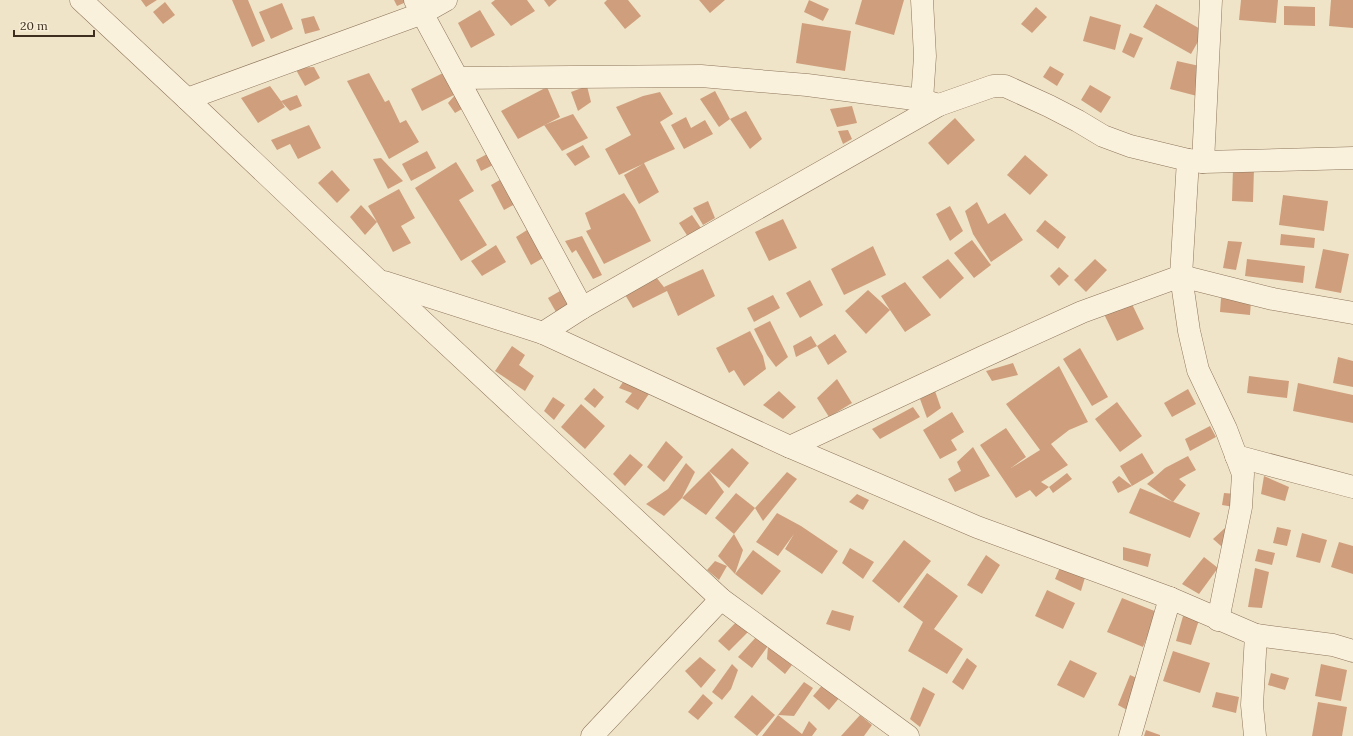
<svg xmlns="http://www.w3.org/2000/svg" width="1353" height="736" font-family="Lora,serif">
  <rect width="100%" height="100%" fill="#f0e4c8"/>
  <g fill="#cf9f7d">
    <polygon points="141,0 157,0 146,7"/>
    <polygon points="232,0 248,0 265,41 252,47"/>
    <polygon points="394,0 411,0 397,6"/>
    <polygon points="495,0 527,0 535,11 511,26 491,3"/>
    <polygon points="544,0 557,0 549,7"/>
    <polygon points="607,0 628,0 641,16 625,29 604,3"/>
    <polygon points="699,0 725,0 710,13"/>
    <polygon points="809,0 829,9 823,21 804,12"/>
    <polygon points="862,0 904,0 894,35 855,24"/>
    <polygon points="1241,0 1278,0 1276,23 1239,20"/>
    <polygon points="1331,0 1353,0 1353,28 1329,26"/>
    <polygon points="165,2 175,15 163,24 153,12"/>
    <polygon points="282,3 293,29 271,39 259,12"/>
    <polygon points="1156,4 1204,31 1191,54 1143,27"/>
    <polygon points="1284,6 1315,7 1315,26 1284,25"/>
    <polygon points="1036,7 1047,17 1032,33 1021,24"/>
    <polygon points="480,10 495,35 471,48 458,23"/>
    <polygon points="314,16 320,30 305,34 301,19"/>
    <polygon points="1090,16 1121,25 1115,50 1083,41"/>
    <polygon points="802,23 851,31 845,71 796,63"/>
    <polygon points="1130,33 1143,38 1134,58 1122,52"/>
    <polygon points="1177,61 1204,67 1197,96 1170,89"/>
    <polygon points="1050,66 1064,74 1057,86 1043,77"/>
    <polygon points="314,67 320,78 305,86 295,68"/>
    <polygon points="445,72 456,94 422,111 411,89"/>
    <polygon points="369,73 385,102 389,100 400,123 406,120 419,142 389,159 347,81"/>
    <polygon points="1090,85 1111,97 1101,113 1081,100"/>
    <polygon points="270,86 281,101 297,95 302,106 290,111 281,101 285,107 258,123 241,98"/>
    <polygon points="587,86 591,102 578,111 571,92"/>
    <polygon points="547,87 560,117 518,139 501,111"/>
    <polygon points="715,91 730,119 719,127 700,99"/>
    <polygon points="660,92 673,114 660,122 675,149 644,163 659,192 639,204 624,175 643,164 619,175 605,149 631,135 616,107 643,96"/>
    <polygon points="456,94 469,105 455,113 448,103"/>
    <polygon points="852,106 857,123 837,127 830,109"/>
    <polygon points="746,111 762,139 750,149 730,119"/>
    <polygon points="573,114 588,138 562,151 544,125"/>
    <polygon points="686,117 691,128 705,120 713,134 684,149 671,125"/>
    <polygon points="955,118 975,140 948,165 928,143"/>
    <polygon points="309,125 321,148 298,159 290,144 277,150 271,140"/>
    <polygon points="848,130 852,139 843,144 838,131"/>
    <polygon points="583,145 590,157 575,166 566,154"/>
    <polygon points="427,151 436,168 411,181 402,164"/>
    <polygon points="489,153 495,164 481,171 476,160"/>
    <polygon points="1025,155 1048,175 1030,195 1007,175"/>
    <polygon points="381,158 403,181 388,189 373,159"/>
    <polygon points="456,162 474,191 459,200 487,245 461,261 415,188"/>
    <polygon points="1233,168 1254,168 1253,202 1232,201"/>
    <polygon points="332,170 350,190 337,203 318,183"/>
    <polygon points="505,177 519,202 504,210 491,185"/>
    <polygon points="399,189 415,218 401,226 411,243 393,252 377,222 365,235 350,217 361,205 377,222 368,206"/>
    <polygon points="624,193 635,209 651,241 604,264 586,231 591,229 585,213"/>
    <polygon points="1283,195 1328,201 1324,231 1279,225"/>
    <polygon points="708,201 715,218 703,225 693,208"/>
    <polygon points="977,202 988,224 1005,213 1023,240 991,262 973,234 965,211"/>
    <polygon points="950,206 963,231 950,241 936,214"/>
    <polygon points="692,215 703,231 690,240 679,223"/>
    <polygon points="783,219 797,248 769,261 755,232"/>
    <polygon points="1045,220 1066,237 1058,249 1036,231"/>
    <polygon points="527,230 543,258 531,265 516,237"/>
    <polygon points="1281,234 1315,238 1314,248 1280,245"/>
    <polygon points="582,236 602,275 593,279 576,250 572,253 565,241"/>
    <polygon points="972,240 991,265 974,278 954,253"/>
    <polygon points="1228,241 1242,242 1236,270 1223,268"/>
    <polygon points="496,245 506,262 482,276 471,261"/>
    <polygon points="873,246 886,275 844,295 831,269"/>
    <polygon points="1323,249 1349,254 1341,293 1315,288"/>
    <polygon points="948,259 964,278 940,299 922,277"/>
    <polygon points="1095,259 1107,270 1086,292 1074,280"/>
    <polygon points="1247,259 1305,266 1303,283 1245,276"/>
    <polygon points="1059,267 1069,276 1059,286 1050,276"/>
    <polygon points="703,269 715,296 678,316 667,291 633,308 624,293 656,277 667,291 664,287"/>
    <polygon points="810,280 823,305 800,318 786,293"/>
    <polygon points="905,282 931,315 905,332 890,310 866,334 845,311 868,290 890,310 881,296"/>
    <polygon points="560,291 569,304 556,312 548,298"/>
    <polygon points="773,295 780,308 754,322 747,308"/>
    <polygon points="1221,298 1251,301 1250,315 1220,312"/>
    <polygon points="1130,300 1144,329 1117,341 1103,312"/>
    <polygon points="770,321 788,357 776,367 767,355 754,329"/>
    <polygon points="750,331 763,356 766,369 744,386 734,370 729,373 716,348"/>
    <polygon points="835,334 847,352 828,365 817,346 796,357 793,346 811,336 817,346"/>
    <polygon points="512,346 525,355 519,365 534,376 525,391 495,371"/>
    <polygon points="1080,348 1108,397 1092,406 1063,359"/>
    <polygon points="1338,357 1353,361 1353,387 1333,383"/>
    <polygon points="1013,363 1018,375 992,381 986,371"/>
    <polygon points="1059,366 1088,422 1069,430 1051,444 1068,465 1041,482 1049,487 1036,497 1030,490 1016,498 980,445 1006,428 1026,457 1011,468 1040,450 1006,404"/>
    <polygon points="627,376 653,388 638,410 625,402 632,393 619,388"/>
    <polygon points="1249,376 1289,381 1287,398 1247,393"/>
    <polygon points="837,379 852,403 829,417 817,398"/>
    <polygon points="1298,383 1353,395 1353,423 1293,411"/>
    <polygon points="594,388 604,397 595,408 584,399"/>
    <polygon points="1188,389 1196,404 1172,417 1164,403"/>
    <polygon points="779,391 796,407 783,419 763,405"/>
    <polygon points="935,391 941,408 927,418 920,399"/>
    <polygon points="553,397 565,405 554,420 544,411"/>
    <polygon points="1117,402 1142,436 1120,452 1095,419"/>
    <polygon points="581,404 605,426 585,449 561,427"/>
    <polygon points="913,407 920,417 880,439 872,429"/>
    <polygon points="952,412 964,432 951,440 957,450 940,459 923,430"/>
    <polygon points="1210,426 1216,437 1190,451 1185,439"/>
    <polygon points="666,441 683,457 664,482 647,467"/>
    <polygon points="973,447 990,476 955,492 948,479 961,471 957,462"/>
    <polygon points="732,448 749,463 729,488 709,471"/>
    <polygon points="1142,453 1154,473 1132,486 1118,493 1112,482 1119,476 1132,486 1120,466"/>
    <polygon points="630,454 643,465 625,486 613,474"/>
    <polygon points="1188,456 1196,470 1179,479 1186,485 1173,502 1147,484 1165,468"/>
    <polygon points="686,463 695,472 682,498 664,516 646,504 668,489"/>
    <polygon points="709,471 724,492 706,515 682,498"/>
    <polygon points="787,472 797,479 763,521 755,508"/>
    <polygon points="1067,473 1072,479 1053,493 1049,487"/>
    <polygon points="1264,476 1289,487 1285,501 1261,494"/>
    <polygon points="1140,488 1200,513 1190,538 1129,513"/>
    <polygon points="736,493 755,508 734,534 715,518"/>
    <polygon points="1224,493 1236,494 1234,507 1222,505"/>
    <polygon points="857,494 869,500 863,510 849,502"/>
    <polygon points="777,513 801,526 838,551 822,574 785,549 794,534 778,556 756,542"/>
    <polygon points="1226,527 1235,534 1221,546 1213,539"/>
    <polygon points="1277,527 1291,530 1287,546 1273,543"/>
    <polygon points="1302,533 1327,540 1320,563 1296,557"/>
    <polygon points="734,534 743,550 735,574 718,556"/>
    <polygon points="904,540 931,561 899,603 872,581"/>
    <polygon points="1339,542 1353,546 1353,574 1331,567"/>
    <polygon points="1123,547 1151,554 1148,567 1123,560"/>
    <polygon points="850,548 874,562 863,579 842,563"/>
    <polygon points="1258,549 1275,553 1272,565 1255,561"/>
    <polygon points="753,550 781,571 762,595 735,574"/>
    <polygon points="986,555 1000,565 982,594 967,585"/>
    <polygon points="1204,557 1218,568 1199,594 1182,584"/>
    <polygon points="715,561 727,566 719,580 707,570"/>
    <polygon points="1061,565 1086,574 1081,591 1055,579"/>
    <polygon points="1255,568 1269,572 1262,608 1248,607"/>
    <polygon points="927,573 958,596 934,629 963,649 947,674 908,651 923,622 903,607"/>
    <polygon points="1047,590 1075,603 1063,629 1035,616"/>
    <polygon points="1122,598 1157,612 1143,647 1107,632"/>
    <polygon points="832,610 854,616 850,631 826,624"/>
    <polygon points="1183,616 1199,620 1191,645 1176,641"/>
    <polygon points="739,619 750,630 729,651 718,641"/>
    <polygon points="757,636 792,665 785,674 767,659 768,646 752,668 738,657"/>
    <polygon points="1173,651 1210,663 1200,693 1163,681"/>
    <polygon points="700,657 716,670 701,688 685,671"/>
    <polygon points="967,658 977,666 963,690 952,682"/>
    <polygon points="1070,660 1097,673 1084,698 1057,685"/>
    <polygon points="732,664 738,670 731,689 722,700 712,692"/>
    <polygon points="1321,664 1347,670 1341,701 1315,696"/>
    <polygon points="1271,673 1289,678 1285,690 1268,685"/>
    <polygon points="1130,675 1146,682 1127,710 1118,705"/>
    <polygon points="804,682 813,688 794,716 778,715"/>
    <polygon points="824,683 840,697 829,710 813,696"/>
    <polygon points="923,687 935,694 920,727 910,719"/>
    <polygon points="1216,692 1239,697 1236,713 1212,707"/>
    <polygon points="703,694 713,703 698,720 688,712"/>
    <polygon points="752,695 775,715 757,736 734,717"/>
    <polygon points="1318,702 1347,707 1342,736 1312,736"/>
    <polygon points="778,715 802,734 809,721 817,729 812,736 762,736"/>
    <polygon points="860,715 872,725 864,736 841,736"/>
    <polygon points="1146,730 1160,735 1160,736 1144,736"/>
  </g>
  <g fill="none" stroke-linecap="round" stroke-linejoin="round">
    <defs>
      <g id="minor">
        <polyline points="81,0 187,99 377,279 721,599 908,736"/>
        <polyline points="415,0 582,308"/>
        <polyline points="458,78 701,76 807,85 922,100 939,105"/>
        <polyline points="187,99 423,13 446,0"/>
        <polyline points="922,100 925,56 922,0"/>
        <polyline points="1188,160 1203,162 1353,158"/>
        <polyline points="1203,162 1211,0"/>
        <polyline points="384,282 543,333 790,447 977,527 1170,598 1256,635 1333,645 1353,651"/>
        <polyline points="543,333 582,308 939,105 993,86 1005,86 1049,106 1078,121 1103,136 1130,146 1188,160 1181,276 1189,331 1198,370 1226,429 1243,474 1241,507 1218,620"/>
        <polyline points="790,447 985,356 1082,312 1181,276 1273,299 1353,313"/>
        <polyline points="1236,456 1353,487"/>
        <polyline points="592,736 721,599"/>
        <polyline points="1130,736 1170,598"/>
        <polyline points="1255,736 1252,705 1256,635"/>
      </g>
    </defs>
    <use href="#minor" stroke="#8d765c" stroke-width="23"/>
    <use href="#minor" stroke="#faf1dc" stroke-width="22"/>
  </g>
  <path d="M14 30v6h80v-6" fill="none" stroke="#3d2e20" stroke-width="2"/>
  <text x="20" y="30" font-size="12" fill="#3d2e20" stroke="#f7eed8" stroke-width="3" paint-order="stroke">20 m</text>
</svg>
